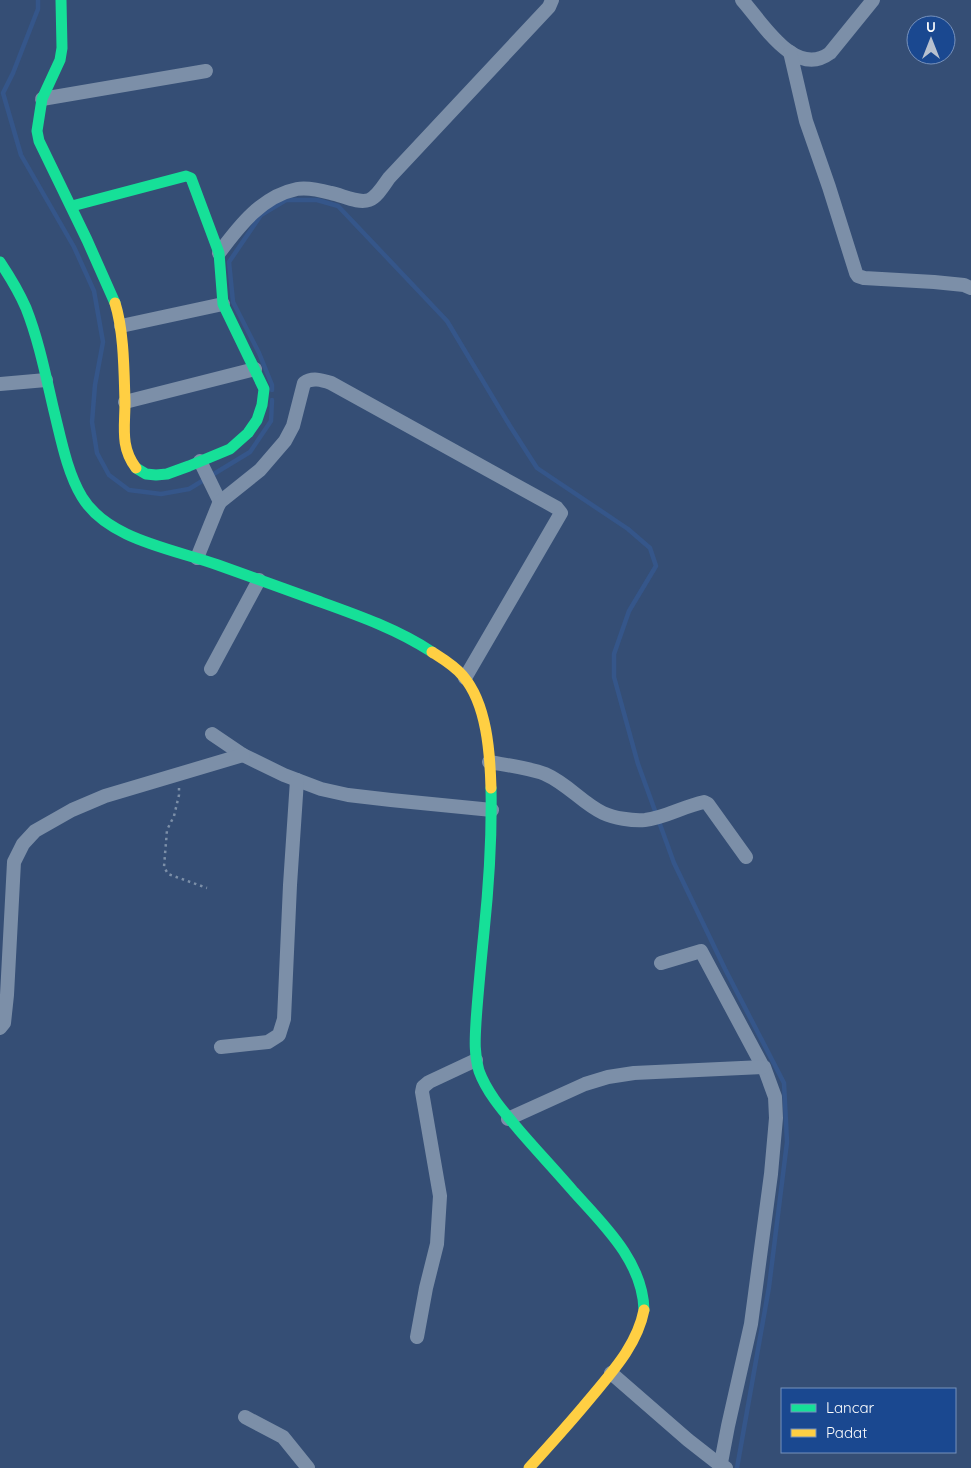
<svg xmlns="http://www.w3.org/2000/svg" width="971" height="1468" font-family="Quicksand,sans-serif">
  <rect width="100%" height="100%" fill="#354e75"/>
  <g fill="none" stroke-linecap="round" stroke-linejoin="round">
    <g stroke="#35568a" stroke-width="4.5">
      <polyline points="38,0 38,9 13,73 3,93 21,155 74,247 94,291 103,342 95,385 92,422 97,453 109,475 129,490 161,494 189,489 250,452 271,421 272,400"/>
      <polyline points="272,390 272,385 259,353 233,302 229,262 261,215 286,200 317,200 338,206 447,321 510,426 537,468 628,529 650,548 656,566 629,611 614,654 614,677 638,764 674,863 725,969 784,1083 787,1142 769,1287 737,1468"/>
    </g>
    <polyline stroke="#7c8fa8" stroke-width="2.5" stroke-dasharray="2.5 4" stroke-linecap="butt" points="179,788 179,795 174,816 167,830 164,867 168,874 207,888"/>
    <g stroke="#7c8fa8" stroke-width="14">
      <path d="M 742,0 C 762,22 795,79 830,53 L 873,0"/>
      <polyline points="790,52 806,121 829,187 856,273 858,276 864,278 934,282 964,285 971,288"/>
      <polyline points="42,99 206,71"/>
      <path d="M 219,253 C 239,226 262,196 297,189 C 308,187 320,190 331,193 C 342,195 358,204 369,200 C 377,197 384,185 389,178 L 549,7 L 552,0"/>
      <polyline points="121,326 223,304"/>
      <polyline points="0,384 46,380"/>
      <polyline points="125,402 255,369"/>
      <polyline points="200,461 220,502"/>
      <path d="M 197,558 L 218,506 L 220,502 L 260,470 L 285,441 L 293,426 L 304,383 C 312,377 322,380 331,383 L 557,508 L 561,513 L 465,678"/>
      <polyline points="211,669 259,580"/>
      <polyline points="212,734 243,755 284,775 321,789 348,795 391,800 492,810"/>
      <path d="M 489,762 C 506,765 530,768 545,774 C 568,784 582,803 603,813 C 614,818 632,821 645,820 C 665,818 684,806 704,802 L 708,804 L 746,857"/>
      <polyline points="661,963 701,951 763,1067 764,1067 775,1097 776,1118 771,1174 751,1324 728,1426 720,1468"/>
      <polyline points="0,1028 4,1023 7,995 14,862 23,844 35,831 72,810 105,796 243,755"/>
      <polyline points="221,1047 268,1042 279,1035 284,1019 290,885 297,780"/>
      <polyline points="508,1119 585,1084 608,1077 634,1073 763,1067"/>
      <polyline points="417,1337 426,1288 437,1244 440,1196 422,1092 423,1087 429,1082 476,1060"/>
      <polyline points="611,1373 688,1440 720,1465 726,1468"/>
      <polyline points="245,1417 283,1437 308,1468"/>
    </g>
    <g stroke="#16e098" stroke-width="11">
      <polyline points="61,0 62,48 60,60 42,99 37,131 39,141 87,240 115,303"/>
      <polyline points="72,206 186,176 191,178 219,253 223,304 264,389 262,405 257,420 248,433 230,449 189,466 167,474 156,475 146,474 136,468"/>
      <path d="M 0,262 C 10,277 19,292 26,308 C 39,341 46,377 54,411 C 61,439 67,472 82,497 C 108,540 174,549 218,565 C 252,577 285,589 318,601 C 357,615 397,629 432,652"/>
      <path d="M 491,788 C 492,836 489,884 484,932 C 481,962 478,992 476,1022 C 475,1039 474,1054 479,1071 C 487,1093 504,1112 519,1130 C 537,1151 556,1171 574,1192 C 604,1225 643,1262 644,1310"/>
    </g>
    <g stroke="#ffcf43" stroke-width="11">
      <path d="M 115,303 C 124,331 124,372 125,402 C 125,427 120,447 136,468"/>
      <path d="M 432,652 C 443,659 455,666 463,676 C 487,704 490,753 491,788"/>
      <path d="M 529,1468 C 549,1446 569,1424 588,1401 C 611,1373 637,1346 644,1310"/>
    </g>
  </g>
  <rect x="781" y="1388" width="175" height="65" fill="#1a4890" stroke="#7691bc"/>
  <rect x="791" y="1404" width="25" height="8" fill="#16e098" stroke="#7691bc"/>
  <text x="826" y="1413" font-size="15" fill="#ffffff">Lancar</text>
  <rect x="791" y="1429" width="25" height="8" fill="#ffcf43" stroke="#7691bc"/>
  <text x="826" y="1438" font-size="15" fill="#ffffff">Padat</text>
  <g transform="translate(931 40)"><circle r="24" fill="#1a4890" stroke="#7691bc"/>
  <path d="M0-4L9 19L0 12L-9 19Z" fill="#b8c1cf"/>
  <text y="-8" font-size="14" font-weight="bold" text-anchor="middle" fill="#ffffff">U</text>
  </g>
</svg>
